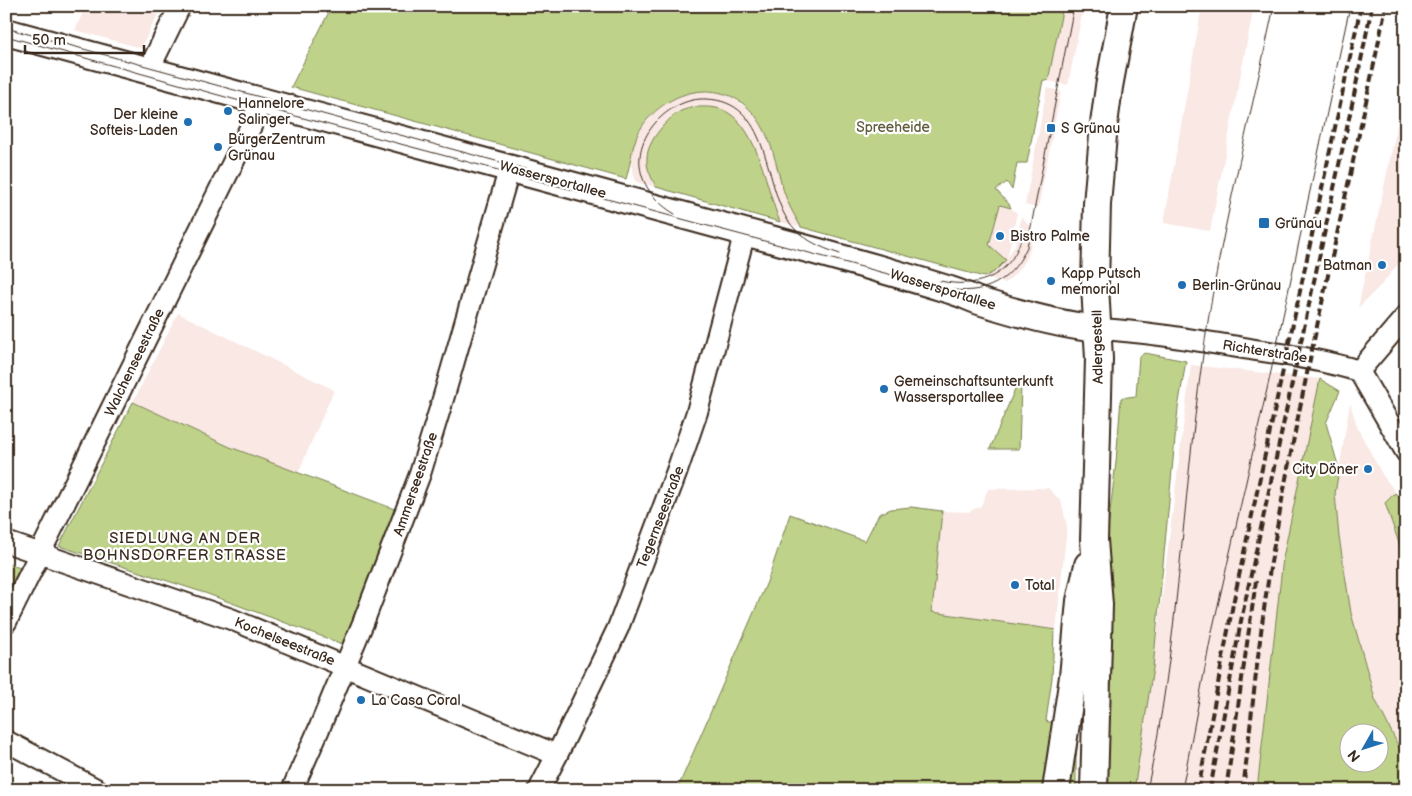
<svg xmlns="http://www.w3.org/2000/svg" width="1412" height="796" font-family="'Balsamiq Sans',sans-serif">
  <rect width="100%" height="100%" fill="#fff"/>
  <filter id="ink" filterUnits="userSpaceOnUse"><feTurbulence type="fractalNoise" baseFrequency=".02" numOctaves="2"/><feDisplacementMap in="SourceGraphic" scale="10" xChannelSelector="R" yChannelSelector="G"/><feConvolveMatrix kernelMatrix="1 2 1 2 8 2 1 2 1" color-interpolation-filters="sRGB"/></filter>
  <g filter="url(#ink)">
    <g fill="#f9e8e4">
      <polygon points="86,6 162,6 141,48 75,30"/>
      <polygon points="1063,6 1080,6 1082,14 1068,85 1048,81"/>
      <polygon points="1202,6 1254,6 1210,231 1164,223"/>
      <polygon points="1406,85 1406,254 1382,284 1358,308"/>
      <polygon points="1047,88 1061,91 1038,208 1025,205"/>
      <polygon points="702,91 721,93 736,100 749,110 761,123 768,139 787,200 801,227 780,222 773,205 696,107 681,111 671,119 648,171 656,187 636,182 631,165 633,145 642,127 654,113 670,100 686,93"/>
      <polygon points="1000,205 1011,208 1017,213 1007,259 1015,245 1022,216 1034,233 1029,252 1023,264 1013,276 1005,283 984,277 994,272 989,245"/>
      <polygon points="178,313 334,390 298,473 230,447 133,402"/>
      <polygon points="1191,365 1320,379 1283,558 1257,790 1134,790 1153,668"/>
      <polygon points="1350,403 1358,429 1383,476 1406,505 1406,761 1375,699 1351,613 1346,585 1339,537 1335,494"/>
      <polygon points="1048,488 1061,501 1067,526 1056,630 932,612 942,511 968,512 981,506 988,489"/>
    </g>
    <g fill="#bed389" stroke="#7c7e54" fill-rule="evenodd">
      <path d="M 332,6 L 1063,6 L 1048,81 L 1043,80 L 1027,163 L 1017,163 L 1012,190 L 1007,182 L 996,190 L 1009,204 L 1011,208 L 1000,205 L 989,245 L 1006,260 L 994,272 L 984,277 L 801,227 C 796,218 791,210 787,200 C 777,175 775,147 761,124 C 732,76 673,84 643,125 C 631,142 632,160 626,179 L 291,87 Z"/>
      <path d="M 696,107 C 706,107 717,106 727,112 C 759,130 766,189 780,222 L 656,187 C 652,178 646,169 647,158 C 647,142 667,118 681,111 C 685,109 691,108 696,107 Z"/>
      <polygon points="1145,353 1186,361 1178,408 1153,668 1134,790 1105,790 1108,529 1116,462 1121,398 1136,396 1139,356"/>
      <path d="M 1320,379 L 1340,391 L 1326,423 L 1339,469 L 1335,494 L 1339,537 L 1351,613 L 1375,699 L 1406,761 L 1406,790 L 1257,790 L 1283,558 ZM 1350,734 L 1380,734 L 1380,764 L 1350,764 Z"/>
      <polygon points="1017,384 1021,385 1019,449 990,449"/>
      <polygon points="133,402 230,447 397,510 345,645 205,593 59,546"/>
      <polygon points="1395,493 1406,505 1406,563 1385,503"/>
      <polygon points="911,507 942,511 932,612 1056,630 1054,632 1052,678 1046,721 1079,730 1076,758 1076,790 677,790 767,582 790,514 865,541 879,514 891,509"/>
      <polygon points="6,563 20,568 6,594"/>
    </g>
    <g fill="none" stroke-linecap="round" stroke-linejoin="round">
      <defs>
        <g id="minor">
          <polyline points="150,71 155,57 180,6"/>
          <path d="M 1099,329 C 1150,332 1200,341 1250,349 C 1287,355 1323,360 1359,371"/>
          <polyline points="1359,371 1406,452"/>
          <polyline points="1359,371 1406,316"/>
          <polyline points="6,542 231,619 557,755"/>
          <polyline points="6,622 253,122 259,102"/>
          <polyline points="6,741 98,790"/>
          <polyline points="292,790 319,729 363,623 420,474 443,399 510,167"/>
          <polyline points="539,790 557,755 618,628 677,471 697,412 745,232"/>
        </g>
        <g id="major">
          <path d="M 6,32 C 253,101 501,164 748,233 C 816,251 883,269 950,290 C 961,293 972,299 982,302 C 1020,314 1059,325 1099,329"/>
          <polyline points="1056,790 1073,677 1080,601 1088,565"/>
          <polyline points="1094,790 1099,605 1094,540 1099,359 1095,285 1097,204 1104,124 1109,87 1124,6"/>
        </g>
      </defs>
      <use href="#minor" stroke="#3b2a1e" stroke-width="24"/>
      <use href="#major" stroke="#3b2a1e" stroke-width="30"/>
      <use href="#minor" stroke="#fff" stroke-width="20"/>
      <use href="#major" stroke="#fff" stroke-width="26"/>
      <g stroke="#3b2a1e" stroke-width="1">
        <polyline points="6,28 588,186"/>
        <path d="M 6,36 L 258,106 L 937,287 C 977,297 1009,287 1027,247 L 1074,6"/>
        <path d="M 675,214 C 639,193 627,155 656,122 C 669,108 687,98 706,99 C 770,101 763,180 787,219 C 799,238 819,247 840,254"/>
        <path d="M 940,281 C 981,290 1014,274 1023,232"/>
        <path d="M 1147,790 C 1178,649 1182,504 1202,362 C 1218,242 1249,125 1274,6"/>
        <polyline points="1182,790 1211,636 1270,376 1350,6"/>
      </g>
      <g stroke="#3b2a1e" stroke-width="4" stroke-dasharray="8 4" stroke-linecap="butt">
        <polyline points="1198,790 1233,604 1361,6"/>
        <polyline points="1210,790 1241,621 1354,95 1372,6"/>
        <polyline points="1226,790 1256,581"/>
        <path d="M 1243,790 C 1253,706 1260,622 1275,539 C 1306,361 1350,184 1386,6"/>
      </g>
    </g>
  </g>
  <g fill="#1f6fb2" stroke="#fff" stroke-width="2">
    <circle cx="228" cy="111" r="5"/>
    <circle cx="188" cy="122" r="5"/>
    <rect x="1046" y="123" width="10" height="10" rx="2.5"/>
    <circle cx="218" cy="147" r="5"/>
    <rect x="1258" y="217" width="12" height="12" rx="2.5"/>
    <circle cx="1000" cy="236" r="5"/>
    <circle cx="1382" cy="265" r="5"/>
    <circle cx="1051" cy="281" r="5"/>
    <circle cx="1182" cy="285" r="5"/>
    <circle cx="884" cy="389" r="5"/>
    <circle cx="1368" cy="469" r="5"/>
    <circle cx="1015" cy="585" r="5"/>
    <circle cx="361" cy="700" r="5"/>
  </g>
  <g text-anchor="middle" stroke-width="4.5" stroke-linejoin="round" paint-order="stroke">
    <g font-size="14" fill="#3b2a1e" stroke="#fff" text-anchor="start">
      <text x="238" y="108">Hannelore<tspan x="238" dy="16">Salinger</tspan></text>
      <text x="178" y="119" text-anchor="end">Der kleine<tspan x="178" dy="16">Softeis-Laden</tspan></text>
      <text x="1061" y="133">S Grünau</text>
      <text x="228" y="144">BürgerZentrum<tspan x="228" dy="16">Grünau</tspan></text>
      <text x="1275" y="228">Grünau</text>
      <text x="1010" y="241">Bistro Palme</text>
      <text x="1372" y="270" text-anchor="end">Batman</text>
      <text x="1061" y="278">Kapp Putsch<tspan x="1061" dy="16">memorial</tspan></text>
      <text x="1192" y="290">Berlin-Grünau</text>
      <text x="894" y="386">Gemeinschaftsunterkunft<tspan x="894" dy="16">Wassersportallee</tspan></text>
      <text x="1358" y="474" text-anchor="end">City Döner</text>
      <text x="1025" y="590">Total</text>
      <text x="371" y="705">La Casa Coral</text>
    </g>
    <g font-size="14" fill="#625d3e" stroke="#fff">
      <text x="893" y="132">Spreeheide</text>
    </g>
    <g font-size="14" fill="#3b2a1e" stroke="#fff">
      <text transform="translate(553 179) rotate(15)" y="5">Wassersportallee</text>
      <text transform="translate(943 289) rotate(17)" y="5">Wassersportallee</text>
      <text transform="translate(1097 347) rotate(-91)" y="5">Adlergestell</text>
      <text transform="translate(1265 351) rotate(9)" y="5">Richterstraße</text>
      <text transform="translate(134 362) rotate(-64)" y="5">Walchenseestraße</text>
      <text transform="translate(415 484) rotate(-71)" y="5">Ammerseestraße</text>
      <text transform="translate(660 517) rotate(-69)" y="5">Tegernseestraße</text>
      <text transform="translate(285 641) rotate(22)" y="5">Kochelseestraße</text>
    </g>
    <g font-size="15" letter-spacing="1" fill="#3b2a1e" stroke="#fff">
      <text x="185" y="543">SIEDLUNG AN DER<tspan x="185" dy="17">BOHNSDORFER STRASSE</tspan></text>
    </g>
  </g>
  <rect width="1412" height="796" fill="none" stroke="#fff" stroke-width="25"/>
  <rect x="12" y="12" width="1387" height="771" fill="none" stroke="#3b2a1e" stroke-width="2" filter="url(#ink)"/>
  <g transform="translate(1364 748) rotate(231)"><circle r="24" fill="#ffffff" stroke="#b1aaa5"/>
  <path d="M0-4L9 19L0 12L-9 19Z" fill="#1f6fb2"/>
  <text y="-8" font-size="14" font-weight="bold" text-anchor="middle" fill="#3b2a1e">N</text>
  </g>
  <path d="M25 45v8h119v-8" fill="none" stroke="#3b2a1e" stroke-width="2.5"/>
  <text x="32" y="45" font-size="15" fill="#3b2a1e" stroke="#ffffff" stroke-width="4" paint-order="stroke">50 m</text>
</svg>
